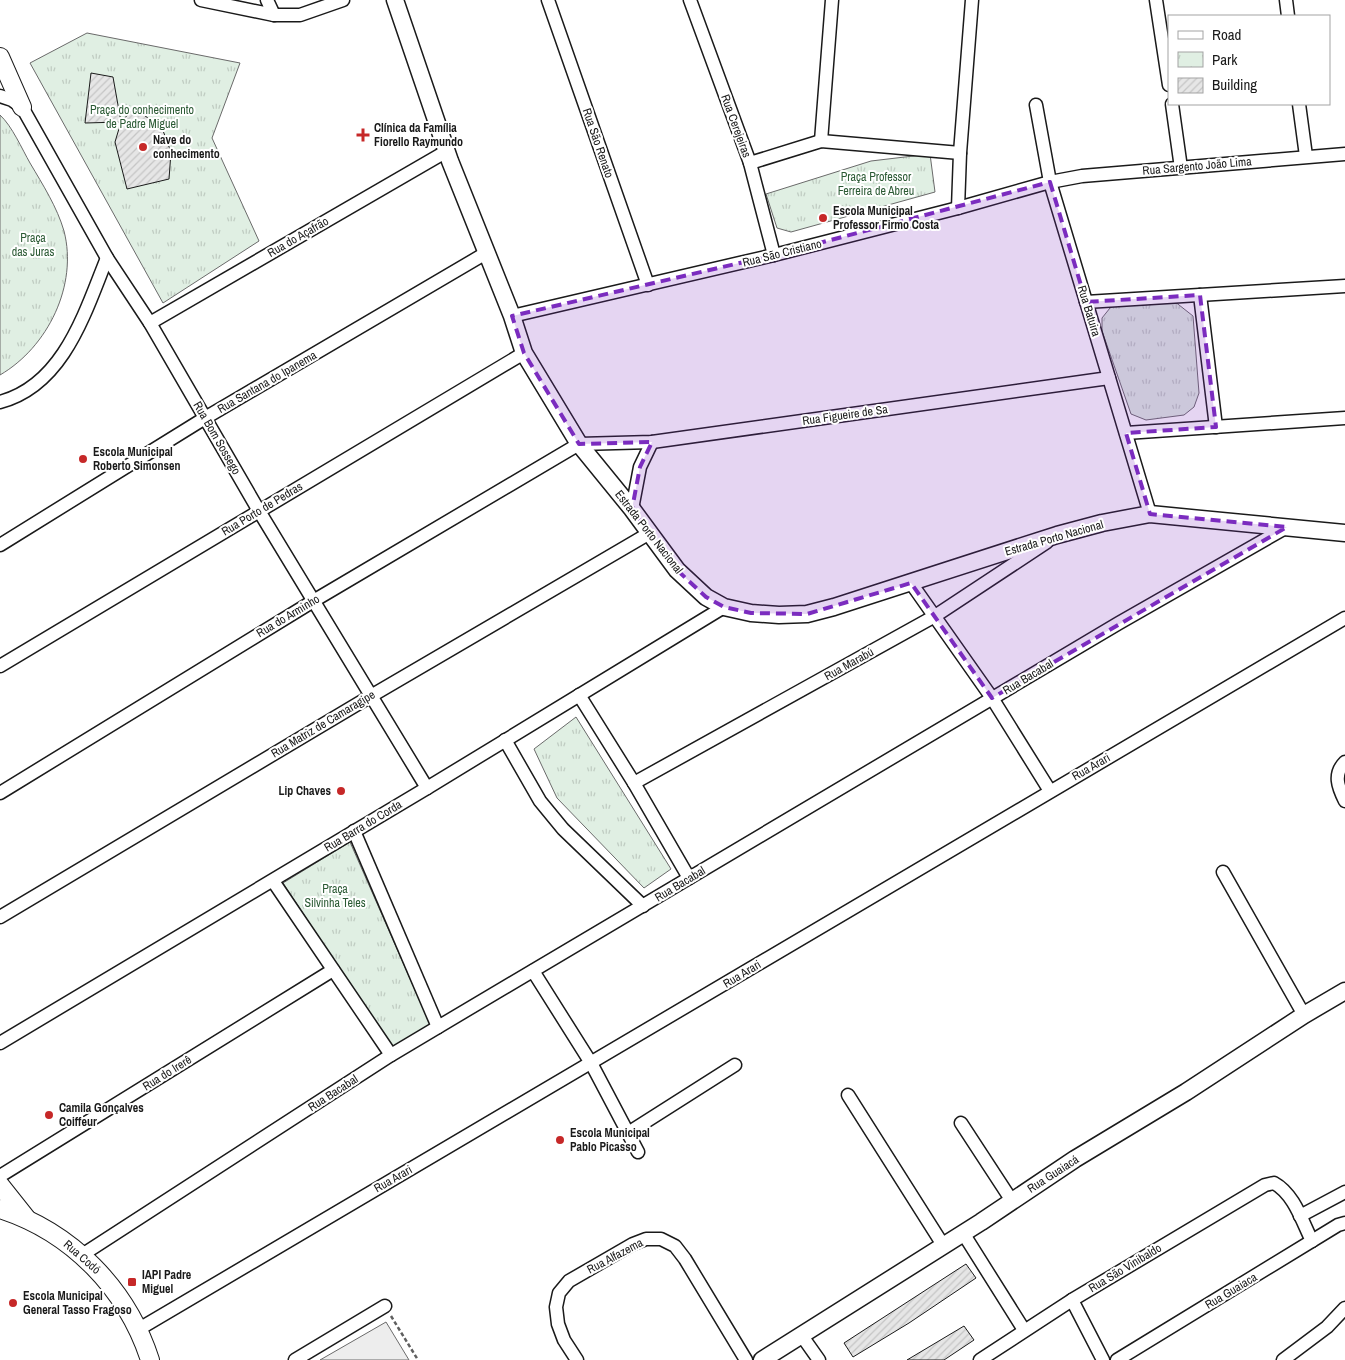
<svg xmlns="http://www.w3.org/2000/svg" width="1345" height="1360" font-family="'Archivo Narrow',sans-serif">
  <defs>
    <pattern id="park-tufts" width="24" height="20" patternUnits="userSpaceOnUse" patternTransform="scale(1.25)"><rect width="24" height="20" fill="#e0efe3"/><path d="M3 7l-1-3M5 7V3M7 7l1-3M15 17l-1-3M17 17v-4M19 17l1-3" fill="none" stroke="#c0ccc2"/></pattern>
    <pattern id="building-hatch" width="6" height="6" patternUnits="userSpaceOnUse" patternTransform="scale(1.25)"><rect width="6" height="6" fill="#e6e6e6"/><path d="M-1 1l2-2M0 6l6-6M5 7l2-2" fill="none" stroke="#c5c5c5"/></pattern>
  </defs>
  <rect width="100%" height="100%" fill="#fff"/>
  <g fill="url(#park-tufts)" stroke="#6a6a6a">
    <polygon points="87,33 240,63 212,138 259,241 163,303 30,63"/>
    <path d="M 0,115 C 12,126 22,149 30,163 C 43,185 57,207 64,231 C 78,285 48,347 0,375 Z"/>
    <polygon points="930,154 935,192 791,232 777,228 766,194 871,161"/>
    <polygon points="1174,301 1193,316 1199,393 1194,407 1184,415 1146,420 1131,414 1102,331 1102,318 1110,308 1117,304"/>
    <polygon points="576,717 671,869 644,888 557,798 534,749"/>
    <polygon points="350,842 430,1024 392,1048 283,883"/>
  </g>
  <polygon fill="#ededed" stroke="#6a6a6a" points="386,1322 409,1360 320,1360"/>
  <g fill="url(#building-hatch)" stroke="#1a1a1a">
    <polygon points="91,73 113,77 121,122 85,123"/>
    <polygon points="134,108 162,128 171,152 169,179 127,189 115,142 121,122"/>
    <polygon points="966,1264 976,1278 909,1323 853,1357 844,1343"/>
    <polygon points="964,1326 974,1340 944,1360 907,1360"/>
  </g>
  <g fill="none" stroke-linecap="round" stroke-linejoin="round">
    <defs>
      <g id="minor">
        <polyline points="201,0 274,15 267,0"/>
        <polyline points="548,0 648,285"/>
        <polyline points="690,0 750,163 774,255"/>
        <polyline points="1156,0 1169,85"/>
        <polyline points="1286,0 1288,16"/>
        <polyline points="274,15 300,15 343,0"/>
        <polyline points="0,96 12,100 22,107 107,258 150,323 259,511 427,788"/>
        <polyline points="1172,104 1181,168"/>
        <polyline points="1299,104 1306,156"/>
        <polyline points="1036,105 1050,182 1150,514"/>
        <polyline points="821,141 832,0"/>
        <polyline points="750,163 821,141 960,153"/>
        <polyline points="958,208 960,153 972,0"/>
        <polyline points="1200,295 1216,427"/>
        <polyline points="1086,302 1345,286"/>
        <polyline points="512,316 774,255 958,208 1050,182 1082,176 1345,154"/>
        <polyline points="150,323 447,151"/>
        <path d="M 0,402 C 64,385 85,312 107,258"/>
        <polyline points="1126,433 1345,418"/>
        <polyline points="632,509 640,467 652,442"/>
        <polyline points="0,545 205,418 486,253"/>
        <polyline points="911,583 992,698 1050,791"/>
        <polyline points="0,666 524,353"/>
        <polyline points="579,695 634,783 689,878"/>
        <polyline points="505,740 540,801 563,829 643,906"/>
        <path d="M 1345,762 C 1333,774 1338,787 1345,801"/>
        <polyline points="634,783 935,616 1047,542"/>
        <polyline points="0,793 315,600 579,444 652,442 1109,378"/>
        <polyline points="354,831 438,1027"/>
        <polyline points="1223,872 1304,1015"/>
        <polyline points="273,881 391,1055"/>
        <polyline points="0,917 371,696 648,534"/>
        <polyline points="533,971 591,1063 638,1152"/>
        <polyline points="0,1043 427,788 724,607"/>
        <polyline points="848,1095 943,1245"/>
        <polyline points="961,1123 1012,1201"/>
        <polyline points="628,1133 735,1065"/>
        <polyline points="0,1176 333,970"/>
        <polyline points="1300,1216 1345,1192"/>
        <polyline points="963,1233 1024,1330"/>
        <polyline points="82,1255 391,1055 438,1027 1119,623 1287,527"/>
        <polyline points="1072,1300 1103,1360"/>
        <polyline points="139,1329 1345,618"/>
        <polyline points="802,1336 819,1360"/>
        <polyline points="295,1360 385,1306"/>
        <polyline points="577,1360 564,1340 558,1324 556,1307 559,1293 569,1281 633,1244 646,1239 661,1239 675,1246 685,1259 746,1360"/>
        <path d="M 980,1360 L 1072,1300 L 1265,1185 L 1274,1183 C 1294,1194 1302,1221 1312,1241"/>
        <polyline points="1117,1360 1338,1225 1345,1223"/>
        <polyline points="1283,1360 1327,1327 1345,1308"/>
      </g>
      <g id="tertiary">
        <polyline points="395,0 450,161 512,316 524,353 579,444 632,509 677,570 706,597 724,607 751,613 779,615 807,614 834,607 1057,535 1102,523 1150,514 1345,533"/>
        <polyline points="762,1360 981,1222 1075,1159 1186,1092 1304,1015 1345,991"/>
      </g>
      <g id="secondary">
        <polyline points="0,57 22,107"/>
        <polyline points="0,1185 27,1219"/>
        <path d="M 0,1209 C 72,1232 127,1289 150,1360"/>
      </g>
    </defs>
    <use href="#minor" stroke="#1a1a1a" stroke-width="15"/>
    <use href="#tertiary" stroke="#1a1a1a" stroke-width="19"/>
    <use href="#secondary" stroke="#1a1a1a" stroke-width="20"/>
    <polyline stroke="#5f5f5f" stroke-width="2.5" stroke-dasharray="4 2.5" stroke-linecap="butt" points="391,1316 418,1360"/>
    <use href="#minor" stroke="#fff" stroke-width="12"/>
    <use href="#tertiary" stroke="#fff" stroke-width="16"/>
    <use href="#secondary" stroke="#fff" stroke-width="18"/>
  </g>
  <path fill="#7b2cbf" fill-opacity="0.2" stroke="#7b2cbf" stroke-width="4" stroke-dasharray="10 6" stroke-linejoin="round" d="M 1050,182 L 1086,302 L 1200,295 L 1216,427 L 1126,433 L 1150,514 L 1287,527 L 992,698 L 911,583 L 807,614 L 751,613 L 724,607 L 706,597 L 677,570 L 632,509 L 640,467 L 652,442 L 579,444 L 524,353 L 512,316 L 774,255 Z"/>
  <g fill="#c62828" stroke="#fff" stroke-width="2">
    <path d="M360.5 127.5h5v5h5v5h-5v5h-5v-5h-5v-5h5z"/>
    <circle cx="143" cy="147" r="5"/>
    <circle cx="823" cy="218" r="5"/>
    <circle cx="83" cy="459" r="5"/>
    <circle cx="341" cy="791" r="5"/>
    <circle cx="49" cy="1115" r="5"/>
    <circle cx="560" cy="1140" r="5"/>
    <rect x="127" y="1277" width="10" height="10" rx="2.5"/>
    <circle cx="13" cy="1303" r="5"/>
  </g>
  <g text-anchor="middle" stroke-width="4" stroke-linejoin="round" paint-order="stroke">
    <g font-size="12" fill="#2b5a34" stroke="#fff">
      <text x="142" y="114">Praça do conhecimento<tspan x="142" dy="14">de Padre Miguel</tspan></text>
      <text x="876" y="181">Praça Professor<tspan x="876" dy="14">Ferreira de Abreu</tspan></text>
      <text x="33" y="242">Praça<tspan x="33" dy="14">das Juras</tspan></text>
      <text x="335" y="893">Praça<tspan x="335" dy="14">Silvinha Teles</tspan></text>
    </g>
    <g font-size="12" fill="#1a1a1a" stroke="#fff">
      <text transform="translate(736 126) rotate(70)" y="4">Rua Cerejeiras</text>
      <text transform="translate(598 143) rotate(71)" y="4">Rua São Renato</text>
      <text transform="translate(1197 166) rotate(-5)" y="4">Rua Sargento João Lima</text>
      <text transform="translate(298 237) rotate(-30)" y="4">Rua do Açafrão</text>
      <text transform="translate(782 253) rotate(-14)" y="4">Rua São Cristiano</text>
      <text transform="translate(1089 311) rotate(73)" y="4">Rua Batuira</text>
      <text transform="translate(267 382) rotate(-30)" y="4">Rua Santana do Ipanema</text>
      <text transform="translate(845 415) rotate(-8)" y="4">Rua Figueire de Sa</text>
      <text transform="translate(217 438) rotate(60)" y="4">Rua Bom Sossego</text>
      <text transform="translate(262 509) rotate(-31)" y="4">Rua Porto de Pedras</text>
      <text transform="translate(649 532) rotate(52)" y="4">Estrada Porto Nacional</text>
      <text transform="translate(1054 538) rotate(-16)" y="4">Estrada Porto Nacional</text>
      <text transform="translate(288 616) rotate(-31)" y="4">Rua do Arminho</text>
      <text transform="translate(849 664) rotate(-29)" y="4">Rua Marabú</text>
      <text transform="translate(1028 677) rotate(-31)" y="4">Rua Bacabal</text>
      <text transform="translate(323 724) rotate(-31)" y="4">Rua Matriz de Camaragipe</text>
      <text transform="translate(1091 767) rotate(-30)" y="4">Rua Arari</text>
      <text transform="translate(363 826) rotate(-31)" y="4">Rua Barra do Corda</text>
      <text transform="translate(680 884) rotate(-31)" y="4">Rua Bacabal</text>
      <text transform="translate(742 974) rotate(-31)" y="4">Rua Arari</text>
      <text transform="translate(167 1073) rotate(-32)" y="4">Rua do Irerê</text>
      <text transform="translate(333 1093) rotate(-33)" y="4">Rua Bacabal</text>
      <text transform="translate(1053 1174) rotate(-33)" y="4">Rua Guaiacá</text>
      <text transform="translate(393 1179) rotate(-30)" y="4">Rua Arari</text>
      <text transform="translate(615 1256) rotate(-28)" y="4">Rua Alfazema</text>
      <text transform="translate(82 1257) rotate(41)" y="4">Rua Codó</text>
      <text transform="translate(1125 1268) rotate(-31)" y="4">Rua São Vinibaldo</text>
      <text transform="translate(1231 1291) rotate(-31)" y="4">Rua Guaiaca</text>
    </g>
    <g font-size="12" font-weight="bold" fill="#1a1a1a" stroke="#fff" text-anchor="start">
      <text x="374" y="132">Clínica da Família<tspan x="374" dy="14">Fiorello Raymundo</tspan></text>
      <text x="153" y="144">Nave do<tspan x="153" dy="14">conhecimento</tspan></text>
      <text x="833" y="215">Escola Municipal<tspan x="833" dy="14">Professor Firmo Costa</tspan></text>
      <text x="93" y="456">Escola Municipal<tspan x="93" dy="14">Roberto Simonsen</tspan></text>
      <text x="331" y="795" text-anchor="end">Lip Chaves</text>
      <text x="59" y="1112">Camila Gonçalves<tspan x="59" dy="14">Coiffeur</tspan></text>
      <text x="570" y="1137">Escola Municipal<tspan x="570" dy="14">Pablo Picasso</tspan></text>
      <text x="142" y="1279">IAPI Padre<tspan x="142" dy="14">Miguel</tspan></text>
      <text x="23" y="1300">Escola Municipal<tspan x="23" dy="14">General Tasso Fragoso</tspan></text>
    </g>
  </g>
  <rect x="1168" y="15" width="162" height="90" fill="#ffffff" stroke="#a3a3a3"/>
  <rect x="1178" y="31" width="25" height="8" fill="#ffffff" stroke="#a3a3a3"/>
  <text x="1212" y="40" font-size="15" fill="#1a1a1a">Road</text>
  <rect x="1178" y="52" width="25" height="15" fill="url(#park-tufts)" stroke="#a3a3a3"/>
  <text x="1212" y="65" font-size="15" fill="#1a1a1a">Park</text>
  <rect x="1178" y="78" width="25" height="15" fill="url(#building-hatch)" stroke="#a3a3a3"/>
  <text x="1212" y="90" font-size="15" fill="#1a1a1a">Building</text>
</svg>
